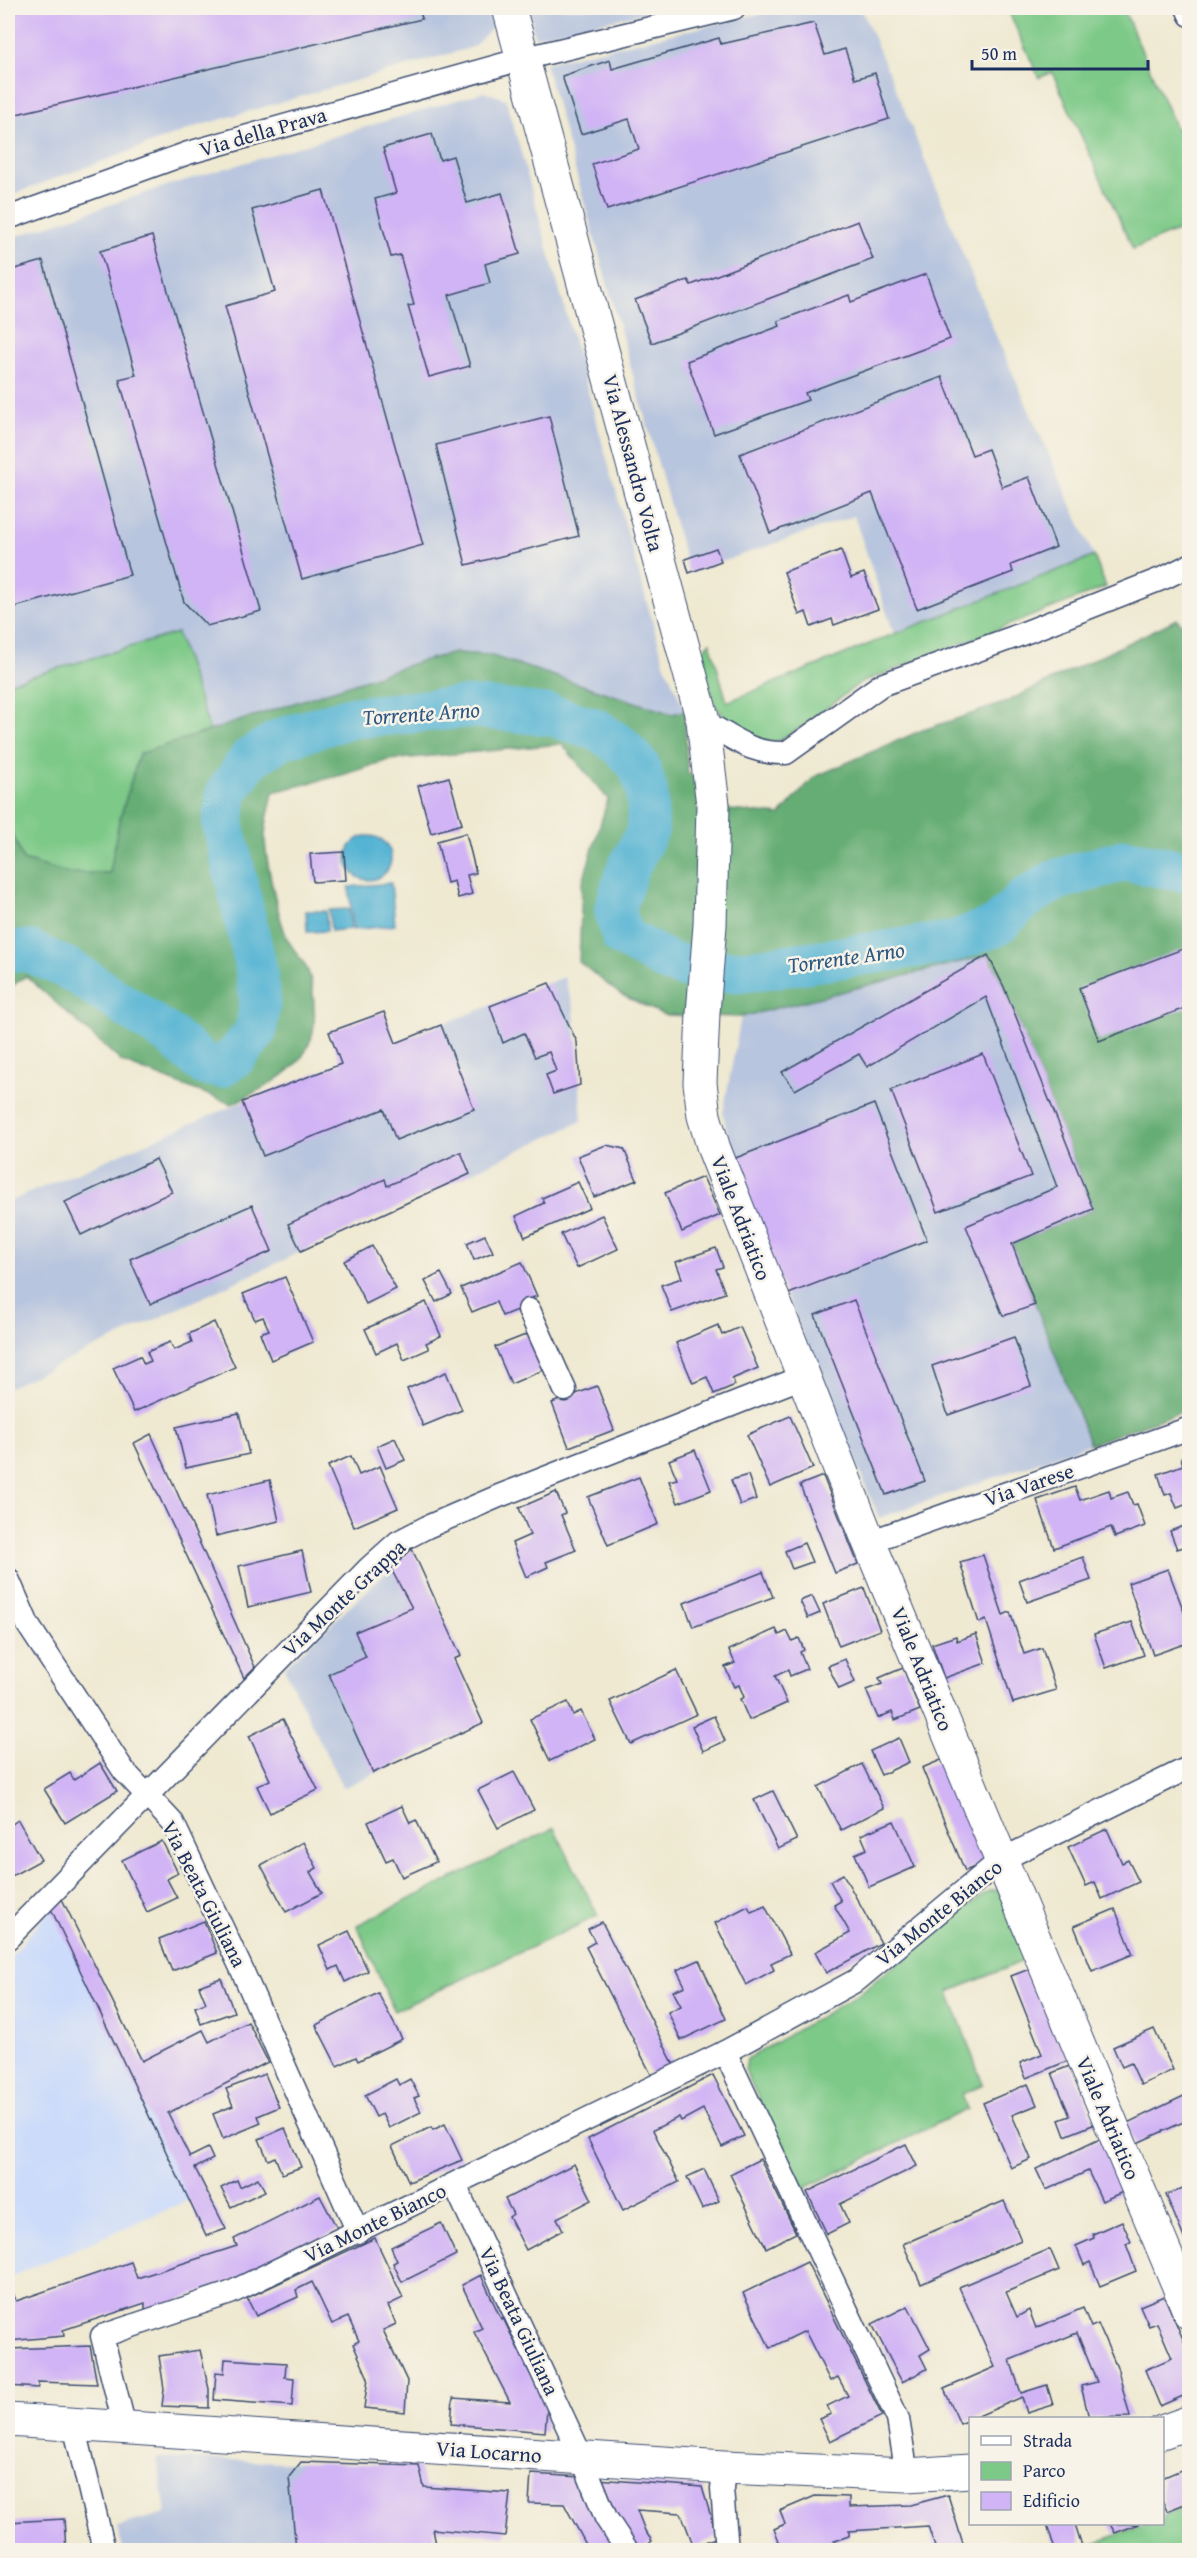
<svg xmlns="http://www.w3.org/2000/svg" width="1197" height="2558" font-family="'Gentium Book Plus',serif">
  <rect width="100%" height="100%" fill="#f7f3e8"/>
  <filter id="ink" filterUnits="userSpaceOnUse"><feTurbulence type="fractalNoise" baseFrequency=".0167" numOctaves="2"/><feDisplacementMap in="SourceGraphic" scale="12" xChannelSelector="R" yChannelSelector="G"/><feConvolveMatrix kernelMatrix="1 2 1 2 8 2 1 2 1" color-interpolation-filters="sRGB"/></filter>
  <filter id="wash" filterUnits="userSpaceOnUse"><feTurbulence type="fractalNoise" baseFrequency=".008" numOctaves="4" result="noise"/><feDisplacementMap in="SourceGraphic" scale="24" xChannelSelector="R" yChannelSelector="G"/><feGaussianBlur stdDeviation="1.35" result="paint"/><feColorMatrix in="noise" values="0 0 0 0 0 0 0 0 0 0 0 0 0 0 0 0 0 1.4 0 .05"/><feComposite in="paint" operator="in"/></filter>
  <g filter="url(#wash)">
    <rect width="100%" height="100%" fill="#efe9d1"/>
    <polygon fill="#ccdbfa" points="51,1909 194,2198 8,2278 8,1960"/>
    <g fill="#b8c5de">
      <polygon points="8,8 488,8 493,27 473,47 198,126 8,196"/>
      <polygon points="529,8 667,8 534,37"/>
      <polygon points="786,8 861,8 898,94 997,338 1094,556 894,634 854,516 689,573 545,63"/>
      <polygon points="484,92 506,99 664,663 685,711 672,714 489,655 465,653 421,661 210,731 177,633 8,683 8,239 166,186"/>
      <polygon points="988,955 1004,987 1093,1209 1012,1244 1090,1444 879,1518 786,1295 733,1159 723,1113 741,1017"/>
      <polygon points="564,977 574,1008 582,1121 8,1388 8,1202 242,1102"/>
      <polygon points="412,1549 461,1656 454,1660 483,1723 343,1788 284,1668"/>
      <polygon points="157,2458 419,2466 437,2550 123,2550 117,2526 166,2513"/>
    </g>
    <g fill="#7dc987" stroke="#4c7c72" stroke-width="1.5">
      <polygon points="1007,8 1123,8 1189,158 1189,226 1133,249 1052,72 1039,78"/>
      <polygon points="1094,556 1106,587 860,683 800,728 776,742 757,741 730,723 714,705 701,652 710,642 727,702 894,634"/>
      <polygon points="177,633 210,731 139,754 118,826 111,873 67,873 23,860 8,822 8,683"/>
      <polygon points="554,1828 598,1916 394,2011 357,1925"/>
      <polygon points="999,1890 1025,1960 949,1992 983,2085 962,2094 967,2109 803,2189 745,2071 747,2059 856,1996 988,1891"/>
      <polygon points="1189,2504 1189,2550 1079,2550 1144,2524 1162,2524 1163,2516"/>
    </g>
    <path fill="#66ad74" stroke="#406e69" stroke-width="1.5" d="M 1177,619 L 1190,635 L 1189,1409 L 1090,1444 L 1012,1244 L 1093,1209 L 1004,987 L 988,955 L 741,1017 L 664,1015 L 620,994 L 579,962 L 582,884 L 608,799 L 562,744 L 389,760 L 342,775 L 273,792 C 271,806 265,822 265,837 C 265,858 279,921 288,940 C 294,951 303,960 308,971 C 312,983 314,996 314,1008 C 319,1064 275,1082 232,1104 L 122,1062 L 26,976 L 8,989 L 8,822 L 23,860 L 67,873 L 110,873 L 118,826 L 139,754 L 421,661 L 455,653 L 489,655 L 672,714 L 685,711 L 687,772 L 730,810 L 780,815 L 814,777 L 920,731 L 1004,703 Z"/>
    <g fill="#54b4d3" stroke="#387298" stroke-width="1.5">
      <circle cx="369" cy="858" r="22"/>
      <polygon points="391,883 395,925 353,930 349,887"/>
      <polygon points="349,909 351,929 331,931 329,910"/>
      <polygon points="306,911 326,911 327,931 307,932"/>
    </g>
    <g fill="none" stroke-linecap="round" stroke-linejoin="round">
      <polyline stroke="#54b4d3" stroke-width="42" points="8,951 30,951 74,972 172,1037 205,1065 220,1067 235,1057 256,1031 260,1000 255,962 223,823 227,792 250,758 281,739 348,718 470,707 550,715 596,729 621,746 639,766 647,791 648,830 627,870 615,910 622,936 668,962 700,971 746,971 951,942 996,926 1026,898 1056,880 1125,860 1190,872"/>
    </g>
    <g id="blocks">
      <g fill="#d1b4f5">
        <polygon points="8,8 419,8 422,19 8,116"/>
        <polygon points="814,23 825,55 845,49 855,79 875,73 889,119 607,210 592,164 639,149 629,119 581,134 562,76 610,60 612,69 719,38 721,44"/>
        <polygon points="432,134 440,160 453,156 467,203 502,193 520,254 485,264 490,283 449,295 470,366 429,377 408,306 414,305 400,255 391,257 375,199 396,193 383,148"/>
        <polygon points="323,190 423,545 302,579 225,306 275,292 252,210"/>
        <polygon points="858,221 873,259 652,343 635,300 688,280 691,285"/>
        <polygon points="152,236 261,611 207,626 184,602 119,379 136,375 100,251"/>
        <polygon points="43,261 130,575 8,609 8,271"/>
        <polygon points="926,274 950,339 805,393 808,400 714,434 687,361 780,326 778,321 849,295 851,302"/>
        <polygon points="942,377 972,455 988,449 1002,487 1029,477 1056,547 1011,565 1013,572 917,609 872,493 770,533 740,454"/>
        <polygon points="549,416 579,536 466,565 436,445"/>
        <polygon points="716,548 721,561 689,573 685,559"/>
        <polygon points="841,550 851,578 864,573 878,609 834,625 832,619 811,627 806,612 799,615 784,572"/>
        <polygon points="449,777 462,824 431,833 418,786"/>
        <polygon points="466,833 476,873 467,875 472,894 458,898 454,881 447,883 437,841"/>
        <polygon points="344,852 346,880 313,882 310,854"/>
        <polygon points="1188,947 1190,1006 1099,1041 1079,988"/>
        <polygon points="988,955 1004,987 1093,1209 1012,1244 1035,1305 1003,1316 966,1226 1057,1187 986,997 867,1067 859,1054 795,1090 782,1072"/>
        <polygon points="549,983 577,1042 580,1085 553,1094 546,1075 556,1071 549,1052 535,1057 524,1033 503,1043 490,1006"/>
        <polygon points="384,1012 396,1043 441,1025 474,1109 396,1140 384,1109 263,1156 242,1102 341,1064 329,1032"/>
        <polygon points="983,1054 1031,1176 938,1212 891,1090"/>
        <polygon points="874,1104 927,1240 786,1295 733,1159"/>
        <polygon points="606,1145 624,1149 637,1180 594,1197 578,1156"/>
        <polygon points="461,1152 470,1174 301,1251 288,1224 385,1179 387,1186"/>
        <polygon points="156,1159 172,1192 81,1235 65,1202"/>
        <polygon points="703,1177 720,1215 682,1232 665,1193"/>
        <polygon points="578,1182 590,1208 525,1237 516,1216 544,1203 542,1198"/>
        <polygon points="252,1205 272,1251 150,1304 130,1259"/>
        <polygon points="602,1215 618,1249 577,1268 561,1234"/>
        <polygon points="485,1235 493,1252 474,1260 467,1243"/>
        <polygon points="372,1246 396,1289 366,1304 344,1261"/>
        <polygon points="716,1248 723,1267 716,1269 725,1293 672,1312 661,1285 682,1278 676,1262"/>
        <polygon points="522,1262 537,1296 521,1302 524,1307 502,1316 496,1302 472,1312 461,1288"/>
        <polygon points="441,1273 452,1294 436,1302 425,1281"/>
        <polygon points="285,1277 313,1342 271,1360 260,1333 269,1330 263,1317 255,1320 243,1294"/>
        <polygon points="854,1300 925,1481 886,1495 815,1315"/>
        <polygon points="426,1302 441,1336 426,1343 429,1349 404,1360 397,1343 376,1353 365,1329"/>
        <polygon points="214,1322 235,1367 134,1412 113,1368 140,1356 144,1364 151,1361 147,1352 170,1342 174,1350 192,1342 189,1334"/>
        <polygon points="718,1325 722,1335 740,1327 758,1368 732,1379 735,1385 714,1394 707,1377 693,1383 676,1343"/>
        <polygon points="533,1332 548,1368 511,1384 495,1347"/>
        <polygon points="1014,1337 1031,1386 948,1415 932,1366"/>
        <polygon points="446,1372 462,1410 423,1426 407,1389"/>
        <polygon points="597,1386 614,1430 569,1447 552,1403"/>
        <polygon points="239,1413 249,1454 186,1468 176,1427"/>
        <polygon points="790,1416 813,1468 770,1487 747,1435"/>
        <polygon points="151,1434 255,1667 244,1678 134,1443"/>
        <polygon points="395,1438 405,1460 386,1468 377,1446"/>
        <polygon points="695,1450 711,1490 678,1503 669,1481 677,1479 669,1460"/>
        <polygon points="1190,1455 1190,1503 1177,1508 1171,1493 1165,1495 1158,1474 1183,1465 1181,1458"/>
        <polygon points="351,1456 359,1475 380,1466 398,1508 354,1527 328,1466"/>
        <polygon points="748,1475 756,1499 740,1505 731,1480"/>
        <polygon points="823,1476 858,1564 835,1573 800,1485"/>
        <polygon points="639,1477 658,1524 608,1545 588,1497"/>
        <polygon points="270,1480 279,1521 216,1536 207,1495"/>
        <polygon points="1075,1487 1080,1500 1109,1490 1111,1498 1128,1492 1133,1505 1137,1504 1145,1526 1115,1537 1111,1527 1054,1548 1037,1500"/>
        <polygon points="556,1492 565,1513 561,1515 576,1550 546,1562 548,1567 526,1577 512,1543 530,1535 519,1508"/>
        <polygon points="1189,1524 1190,1545 1177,1549 1170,1531"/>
        <polygon points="804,1543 812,1562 792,1569 785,1551"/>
        <polygon points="412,1549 461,1656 454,1659 483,1723 373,1773 329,1674 366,1657 355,1632 412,1608 391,1569"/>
        <polygon points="302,1551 311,1592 248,1607 239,1566"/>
        <polygon points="983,1555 1003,1615 1010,1612 1024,1654 1042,1648 1056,1690 1013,1703 986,1620 979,1623 960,1562"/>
        <polygon points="1083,1557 1091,1580 1027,1602 1019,1580"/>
        <polygon points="1168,1569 1190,1628 1190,1642 1153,1655 1128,1583"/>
        <polygon points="763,1572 773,1597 693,1627 684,1603"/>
        <polygon points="864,1588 880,1630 839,1646 823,1604"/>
        <polygon points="812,1596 820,1613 808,1618 800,1601"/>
        <polygon points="1132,1622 1144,1655 1106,1668 1094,1634"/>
        <polygon points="776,1629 779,1635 787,1631 792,1641 799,1638 804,1650 800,1652 807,1669 790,1676 788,1670 775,1676 787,1703 749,1720 740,1699 744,1697 739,1685 734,1687 725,1667 735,1663 729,1650"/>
        <polygon points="976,1634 986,1663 944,1678 932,1644 956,1636 957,1641"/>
        <polygon points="845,1659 855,1682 839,1689 828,1666"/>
        <polygon points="903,1668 920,1710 895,1720 892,1712 878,1718 866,1690 882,1684 879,1678"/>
        <polygon points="676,1670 697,1714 631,1744 610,1701"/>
        <polygon points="568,1702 573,1715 581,1711 595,1739 550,1761 530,1719"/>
        <polygon points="714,1716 725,1741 703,1751 692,1726"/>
        <polygon points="283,1719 318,1790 270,1813 257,1786 270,1780 249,1736"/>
        <polygon points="899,1738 909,1762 881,1775 870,1751"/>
        <polygon points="946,1758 989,1861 965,1871 922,1768"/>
        <polygon points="100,1763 117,1791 65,1823 44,1789 70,1773 74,1780"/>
        <polygon points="862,1764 884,1808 841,1830 818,1787"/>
        <polygon points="514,1772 534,1810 498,1828 478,1790"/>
        <polygon points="773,1791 797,1840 778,1849 754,1800"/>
        <polygon points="402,1806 410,1823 416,1820 436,1862 402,1877 393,1858 386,1861 368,1822"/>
        <polygon points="18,1820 41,1860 8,1878 8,1827"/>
        <polygon points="894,1821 915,1867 869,1887 855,1854 867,1849 861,1835"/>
        <polygon points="1107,1829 1122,1863 1128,1860 1139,1882 1102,1899 1095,1882 1086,1886 1068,1847"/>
        <polygon points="162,1841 178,1873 167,1879 177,1898 147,1912 122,1860"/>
        <polygon points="303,1842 317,1868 310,1872 322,1893 286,1912 261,1865"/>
        <polygon points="843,1874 881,1943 826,1973 815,1952 850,1933 834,1905 841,1901 830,1881"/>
        <polygon points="62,1899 142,2061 203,2030 209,2042 248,2022 268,2062 168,2113 190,2157 208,2148 213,2159 195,2168 226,2229 206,2236 51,1909"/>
        <polygon points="748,1906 751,1912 765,1906 790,1954 771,1963 774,1970 746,1985 715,1923"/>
        <polygon points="1115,1909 1133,1954 1092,1971 1074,1926"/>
        <polygon points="204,1921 217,1953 172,1971 159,1939"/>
        <polygon points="602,1922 674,2065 652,2076 586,1947 595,1942 588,1929"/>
        <polygon points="349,1931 368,1971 345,1982 338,1966 330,1970 319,1945"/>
        <polygon points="699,1960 726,2019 681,2040 668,2012 681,2006 673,1991 685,1986 677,1970"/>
        <polygon points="1032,1968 1070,2060 1026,2078 1020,2063 1042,2054 1011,1976"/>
        <polygon points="221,1978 234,2012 201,2024 195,2007 206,2003 199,1986"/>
        <polygon points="378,1993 402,2039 358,2061 356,2057 337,2066 316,2025"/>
        <polygon points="1154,2029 1173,2070 1141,2085 1131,2063 1122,2067 1113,2047"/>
        <polygon points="1072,2065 1095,2124 1065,2136 1059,2120 1070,2116 1052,2073"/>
        <polygon points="265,2074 279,2107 258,2116 261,2123 223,2139 213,2114 233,2106 226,2089"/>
        <polygon points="713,2075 744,2136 722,2147 703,2109 681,2121 679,2117 653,2130 679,2182 623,2210 588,2139"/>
        <polygon points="396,2079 399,2085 410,2079 419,2096 414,2098 421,2112 389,2128 382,2114 376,2117 365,2095"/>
        <polygon points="1028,2084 1037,2105 1012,2115 1031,2159 1011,2168 983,2103"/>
        <polygon points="1190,2093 1190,2119 1135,2144 1125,2124"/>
        <polygon points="445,2124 462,2160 409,2182 392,2146 431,2127 433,2130"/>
        <polygon points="285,2128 301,2167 282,2174 275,2157 268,2160 259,2139"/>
        <polygon points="1102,2138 1125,2191 1102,2201 1088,2171 1046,2190 1036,2169"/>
        <polygon points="906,2144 917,2166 840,2204 849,2223 827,2234 807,2192"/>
        <polygon points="760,2159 796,2233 766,2248 730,2174"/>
        <polygon points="574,2164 592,2200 557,2218 563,2230 526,2250 509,2217 513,2214 505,2199"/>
        <polygon points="704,2169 719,2201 702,2209 687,2177"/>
        <polygon points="258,2178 265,2191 231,2207 221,2188 237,2180 240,2187"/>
        <polygon points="1190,2185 1190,2244 1187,2245 1166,2195"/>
        <polygon points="320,2196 338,2230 251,2274 145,2312 145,2303 63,2330 64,2336 8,2341 8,2285 16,2301 131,2262 137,2278 237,2246 234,2239"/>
        <polygon points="1004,2201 1021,2240 921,2284 903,2244"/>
        <polygon points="1122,2221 1131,2242 1126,2244 1136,2271 1100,2286 1090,2262 1084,2265 1076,2246 1094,2238 1093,2234"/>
        <polygon points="441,2223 456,2255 402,2282 393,2263 397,2261 391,2247"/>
        <polygon points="375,2238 403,2298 388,2305 396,2324 383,2330 407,2381 405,2412 364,2408 368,2378 353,2344 359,2341 348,2317 332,2324 312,2282 296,2290 298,2297 256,2316 247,2298"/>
        <polygon points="1050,2249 1059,2270 1006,2292 1017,2317 1029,2310 1036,2328 1083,2308 1091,2327 1098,2324 1118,2370 1130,2417 1089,2418 1081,2386 1097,2382 1077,2333 1010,2360 1021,2393 1047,2385 1053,2405 1027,2413 1022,2397 960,2424 944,2389 995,2367 959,2287"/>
        <polygon points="807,2262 882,2416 830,2441 819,2419 831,2414 827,2406 848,2396 838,2377 830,2381 805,2331 770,2348 743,2293"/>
        <polygon points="481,2275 501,2319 503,2318 547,2409 545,2432 451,2424 453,2398 510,2402 474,2332 482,2328 462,2285"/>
        <polygon points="1164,2296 1190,2355 1190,2393 1160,2406 1145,2370 1172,2358 1157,2323 1149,2326 1140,2306"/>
        <polygon points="908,2306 930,2349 920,2355 927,2369 902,2382 872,2324"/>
        <polygon points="90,2346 97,2384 38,2382 38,2388 8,2386 8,2349"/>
        <polygon points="200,2350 209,2389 209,2408 162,2406 164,2389 159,2356"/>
        <polygon points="225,2359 286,2363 285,2377 294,2378 292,2406 214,2400 216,2372 224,2373"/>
        <polygon points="301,2462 419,2466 424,2487 510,2493 505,2536 433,2529 437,2550 296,2550 289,2477"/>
        <polygon points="1188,2467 1190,2502 1167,2511 1162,2500 1162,2478"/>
        <polygon points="531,2474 581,2477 616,2550 589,2550 564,2504 529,2503"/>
        <polygon points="597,2479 702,2487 717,2537 694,2547 681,2513 637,2510 645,2531 652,2541 642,2550 627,2541"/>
        <polygon points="948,2495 965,2550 936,2550 928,2526 849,2531 849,2536 834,2541 838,2550 782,2550 774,2529 785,2524 780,2511 815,2496 849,2497 849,2507 911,2505"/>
        <polygon points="64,2519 66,2550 8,2550 8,2522"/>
        <polygon points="1047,2524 1075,2524 1083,2549 1055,2550"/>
        <polygon points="1110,2524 1139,2524 1115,2533"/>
      </g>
    </g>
  </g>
  <g filter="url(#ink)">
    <use href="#blocks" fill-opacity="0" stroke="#3b4b6f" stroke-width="1.5"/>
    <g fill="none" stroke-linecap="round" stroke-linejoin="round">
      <defs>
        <g id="street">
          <polyline points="1187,8 1190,15"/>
          <polyline points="8,218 188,153 522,59 734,8"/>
          <path d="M 703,721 C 735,738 749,754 786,753 L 881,685 L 1014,637 L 1166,577 L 1190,565"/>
          <polyline points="529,1310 565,1390"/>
          <polyline points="869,1542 1190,1428"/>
          <polyline points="8,1579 28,1625 124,1771 173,1823 242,1970 358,2232"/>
          <polyline points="8,1938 369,1568 398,1542 427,1527 499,1496 803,1377"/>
          <polyline points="725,2052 898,2419 907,2475"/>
          <polyline points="455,2185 582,2458 606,2518 627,2550"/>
          <polyline points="74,2425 104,2550"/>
          <polyline points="125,2428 102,2336 230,2293 725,2052 857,1980 1001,1860 1190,1767"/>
          <polyline points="724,2467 722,2489 727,2550"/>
        </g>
        <polyline id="secondary" points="509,8 703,721 713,805 710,925 703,1013 700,1083 704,1116 714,1149 869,1542 1190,2313"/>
        <g id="primary">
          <polyline points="8,2420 724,2467 907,2475 970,2471"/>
          <polyline points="1162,2432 1190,2422"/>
        </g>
      </defs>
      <use href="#street" stroke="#3b4b6f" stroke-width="25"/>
      <use href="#secondary" stroke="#3b4b6f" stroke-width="35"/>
      <use href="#primary" stroke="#3b4b6f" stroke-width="35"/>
      <use href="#street" stroke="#fff" stroke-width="22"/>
      <use href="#secondary" stroke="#fff" stroke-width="33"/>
      <use href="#primary" stroke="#fff" stroke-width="33"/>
    </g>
  </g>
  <g text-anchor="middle" stroke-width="5" stroke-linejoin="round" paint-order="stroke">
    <g font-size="21" fill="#1b2f5e" stroke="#f7f3e8">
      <text transform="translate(263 132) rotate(-16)" y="7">Via della Prava</text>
      <text transform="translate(633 463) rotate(75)" y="7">Via Alessandro Volta</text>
      <text transform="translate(741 1218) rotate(69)" y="7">Viale Adriatico</text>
      <text transform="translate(1029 1485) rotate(-19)" y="7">Via Varese</text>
      <text transform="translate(344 1598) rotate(-43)" y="7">Via Monte Grappa</text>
      <text transform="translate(922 1669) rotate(68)" y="7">Viale Adriatico</text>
      <text transform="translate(204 1894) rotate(63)" y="7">Via Beata Giuliana</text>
      <text transform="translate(939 1913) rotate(-39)" y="7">Via Monte Bianco</text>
      <text transform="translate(1108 2118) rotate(67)" y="7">Viale Adriatico</text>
      <text transform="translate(375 2223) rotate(-26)" y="7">Via Monte Bianco</text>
      <text transform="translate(519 2321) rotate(65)" y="7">Via Beata Giuliana</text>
      <text transform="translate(489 2452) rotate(4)" y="7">Via Locarno</text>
    </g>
    <g font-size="22" font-style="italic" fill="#2c5781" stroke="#f7f3e8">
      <text transform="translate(421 713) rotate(-4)" y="8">Torrente Arno</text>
      <text transform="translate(846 957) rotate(-8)" y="8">Torrente Arno</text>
    </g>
  </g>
  <rect width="1197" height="2558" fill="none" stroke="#f7f3e8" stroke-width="30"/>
  <rect x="969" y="2417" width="195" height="108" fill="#f7f3e8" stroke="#9fa5b1" stroke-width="1.5"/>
  <rect x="981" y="2436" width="30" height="9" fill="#ffffff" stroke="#9fa5b1" stroke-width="1.5"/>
  <text x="1023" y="2447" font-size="18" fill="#1b2f5e">Strada</text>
  <rect x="981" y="2462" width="30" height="18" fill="#7dc987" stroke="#9fa5b1" stroke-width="1.5"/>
  <text x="1023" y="2477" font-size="18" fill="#1b2f5e">Parco</text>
  <rect x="981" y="2492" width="30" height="18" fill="#d1b4f5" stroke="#9fa5b1" stroke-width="1.5"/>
  <text x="1023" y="2507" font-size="18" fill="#1b2f5e">Edificio</text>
  <path d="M972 60v9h176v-9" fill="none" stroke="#1b2f5e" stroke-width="3"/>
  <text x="981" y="60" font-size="18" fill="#1b2f5e" stroke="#f7f3e8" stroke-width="4.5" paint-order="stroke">50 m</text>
</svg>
